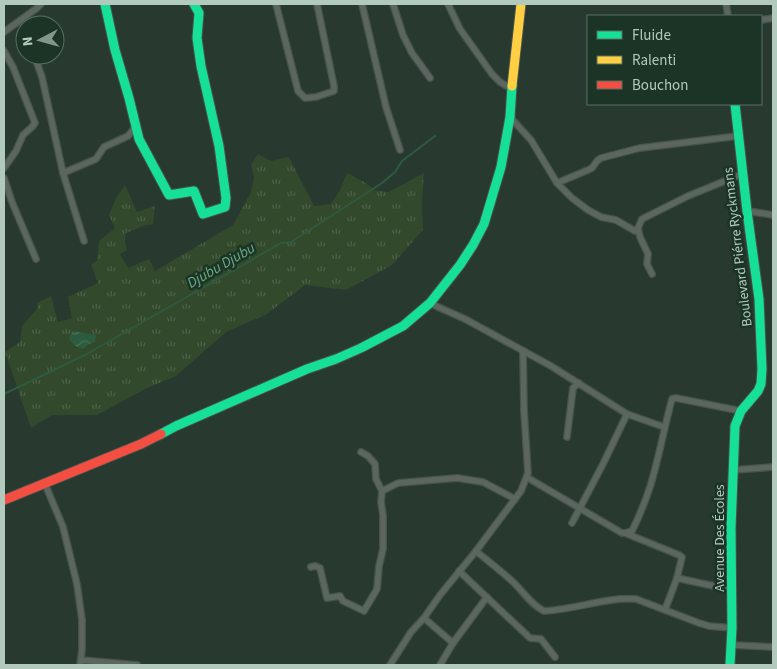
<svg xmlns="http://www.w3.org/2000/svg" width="777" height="669" font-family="'Source Sans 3',sans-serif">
  <defs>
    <pattern id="grass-tufts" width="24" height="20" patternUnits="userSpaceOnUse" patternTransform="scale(1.25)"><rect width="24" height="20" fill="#32492c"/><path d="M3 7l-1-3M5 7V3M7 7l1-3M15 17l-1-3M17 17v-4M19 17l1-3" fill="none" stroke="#4d6249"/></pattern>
    <pattern id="water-waves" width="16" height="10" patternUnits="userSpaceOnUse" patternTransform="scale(1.25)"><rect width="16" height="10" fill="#2d5b3f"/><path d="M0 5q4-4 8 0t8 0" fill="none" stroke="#497159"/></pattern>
  </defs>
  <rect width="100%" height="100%" fill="#28392f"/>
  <polygon fill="url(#grass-tufts)" points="258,154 271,161 289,157 314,206 331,204 340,190 347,173 364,182 375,190 389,192 424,173 422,203 423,230 392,265 346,290 305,285 267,314 226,332 176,376 145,389 97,415 52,415 31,428 5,352 20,342 22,326 37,309 37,303 51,296 58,322 72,318 68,297 98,283 91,264 97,261 99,241 115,228 109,215 116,198 125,185 137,212 155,206 153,224 143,226 126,233 125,242 127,250 120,254 128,268 149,259 155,271 233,225 251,192 254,178 251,165"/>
  <path fill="url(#water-waves)" d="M 73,331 L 96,335 L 95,342 L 89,344 L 83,349 C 77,347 70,344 69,337 Z"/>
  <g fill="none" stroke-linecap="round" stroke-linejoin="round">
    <polyline stroke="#2d5b3f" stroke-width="2" points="4,394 85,355 281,243 291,242 382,183 395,172 402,161 435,136"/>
    <defs>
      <g id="street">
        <polyline points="276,4 298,91 305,98 316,97 334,91 334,86 317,4"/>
        <polyline points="362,4 386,107 400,150"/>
        <polyline points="393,4 403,35 412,53 430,78"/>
        <polyline points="448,4 460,29 492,74 500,82 512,89"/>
        <polyline points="726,4 728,16"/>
        <polyline points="761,20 773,18"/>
        <polyline points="4,32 37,8 41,4"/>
        <polyline points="4,51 13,67 35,123 32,127 23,135 16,151 4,168"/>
        <polyline points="34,55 42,77 63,173 84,241"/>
        <polyline points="510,117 531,140 557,183 572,198 588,210 601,217 616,220 635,231 638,228"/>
        <polyline points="63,173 96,159 104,147 128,136 136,126"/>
        <polyline points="4,178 12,202 36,259"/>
        <polyline points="557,183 588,170 592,168 597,161 601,158 640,148 738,136"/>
        <polyline points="747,211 773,215"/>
        <polyline points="652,274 647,264 648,254 640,237 638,228 642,219 688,196 742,174"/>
        <polyline points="430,303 438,307 465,319 551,366 627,414 664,427"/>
        <polyline points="567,437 573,388 579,383"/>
        <polyline points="361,452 368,456 375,464 376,479 382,491 398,483 457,478 483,482 515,499"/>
        <polyline points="733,470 773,467"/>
        <polyline points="528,478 622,533 625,533 679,555 682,557 677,578 665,610"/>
        <polyline points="45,484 63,527 77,584 82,620 82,650 80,665"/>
        <polyline points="572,523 603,464 627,414"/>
        <path d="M 625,533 L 632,531 C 639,517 645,502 650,487 C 659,458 664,428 672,399 L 676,398 L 741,411"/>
        <path d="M 476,551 C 488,561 501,571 512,581 C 523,591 531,605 544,611 C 575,610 604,597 636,599 L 699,623 L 709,626 L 732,628"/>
        <polyline points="311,567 315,566 320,568 327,598 340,596 343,601 364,611 377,589 379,566 383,549 383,515 381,502 382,491"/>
        <polyline points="459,571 530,638 541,639 555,657"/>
        <polyline points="677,578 732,590"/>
        <polyline points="424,618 453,643"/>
        <polyline points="732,645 773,647"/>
        <polyline points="81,660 137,665"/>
        <polyline points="390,665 411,632 424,618 440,595 476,551 521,491 528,473 524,411 523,351"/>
        <polyline points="440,665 453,643 487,597"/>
      </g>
      <g id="fast">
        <polyline points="105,4 115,50 129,98 139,139 169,195 194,191 203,214 225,207 226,198 219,146 201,66 197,38 199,13 194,4"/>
        <polyline points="161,434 176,426 307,369 336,359 361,348 403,326 430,303 460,265 473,245 484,224 501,167 510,117 512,86"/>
        <polyline points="730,665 732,628 731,528 735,426 741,411 758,391 761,384 762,369 759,299 747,211 735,104"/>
      </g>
      <polyline id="slow" points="512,86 521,4"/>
      <polyline id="jam" points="4,500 141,444 161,434"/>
    </defs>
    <use href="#street" stroke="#47534c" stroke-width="8"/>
    <use href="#fast" stroke="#47534c" stroke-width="11"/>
    <use href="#slow" stroke="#47534c" stroke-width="11"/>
    <use href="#jam" stroke="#47534c" stroke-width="11"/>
    <use href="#street" stroke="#5a665e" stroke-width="5.5"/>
    <use href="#fast" stroke="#16e098" stroke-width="9"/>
    <use href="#slow" stroke="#ffcf43" stroke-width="9"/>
    <use href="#jam" stroke="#f24e42" stroke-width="9"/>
  </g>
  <g text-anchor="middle" stroke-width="5" stroke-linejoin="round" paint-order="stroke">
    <g font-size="14" fill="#b2cabd" stroke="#1c3426">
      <text transform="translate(737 247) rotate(-97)" y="5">Boulevard Piérre Ryckmans</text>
      <text transform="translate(719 538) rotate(-90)" y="5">Avenue Des Écoles</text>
    </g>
    <g font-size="15" font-style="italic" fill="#6aab84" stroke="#1c3426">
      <text transform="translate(221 265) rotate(-30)" y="5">Djubu Djubu</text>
    </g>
  </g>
  <rect width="777" height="669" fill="none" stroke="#b2cabd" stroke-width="10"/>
  <rect x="587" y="15" width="175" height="90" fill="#1c3426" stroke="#587062"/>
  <rect x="597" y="31" width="25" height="8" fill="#16e098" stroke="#587062"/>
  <text x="632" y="40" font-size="15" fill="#b2cabd">Fluide</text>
  <rect x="597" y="56" width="25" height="8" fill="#ffcf43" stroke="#587062"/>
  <text x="632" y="65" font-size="15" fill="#b2cabd">Ralenti</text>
  <rect x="597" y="81" width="25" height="8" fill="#f24e42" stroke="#587062"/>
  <text x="632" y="90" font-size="15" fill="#b2cabd">Bouchon</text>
  <g transform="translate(40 40) rotate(264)"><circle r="24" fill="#1c3426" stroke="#587062"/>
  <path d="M0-4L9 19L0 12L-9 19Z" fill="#82978b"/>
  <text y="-8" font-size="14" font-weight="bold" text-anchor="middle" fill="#b2cabd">N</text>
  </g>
</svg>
